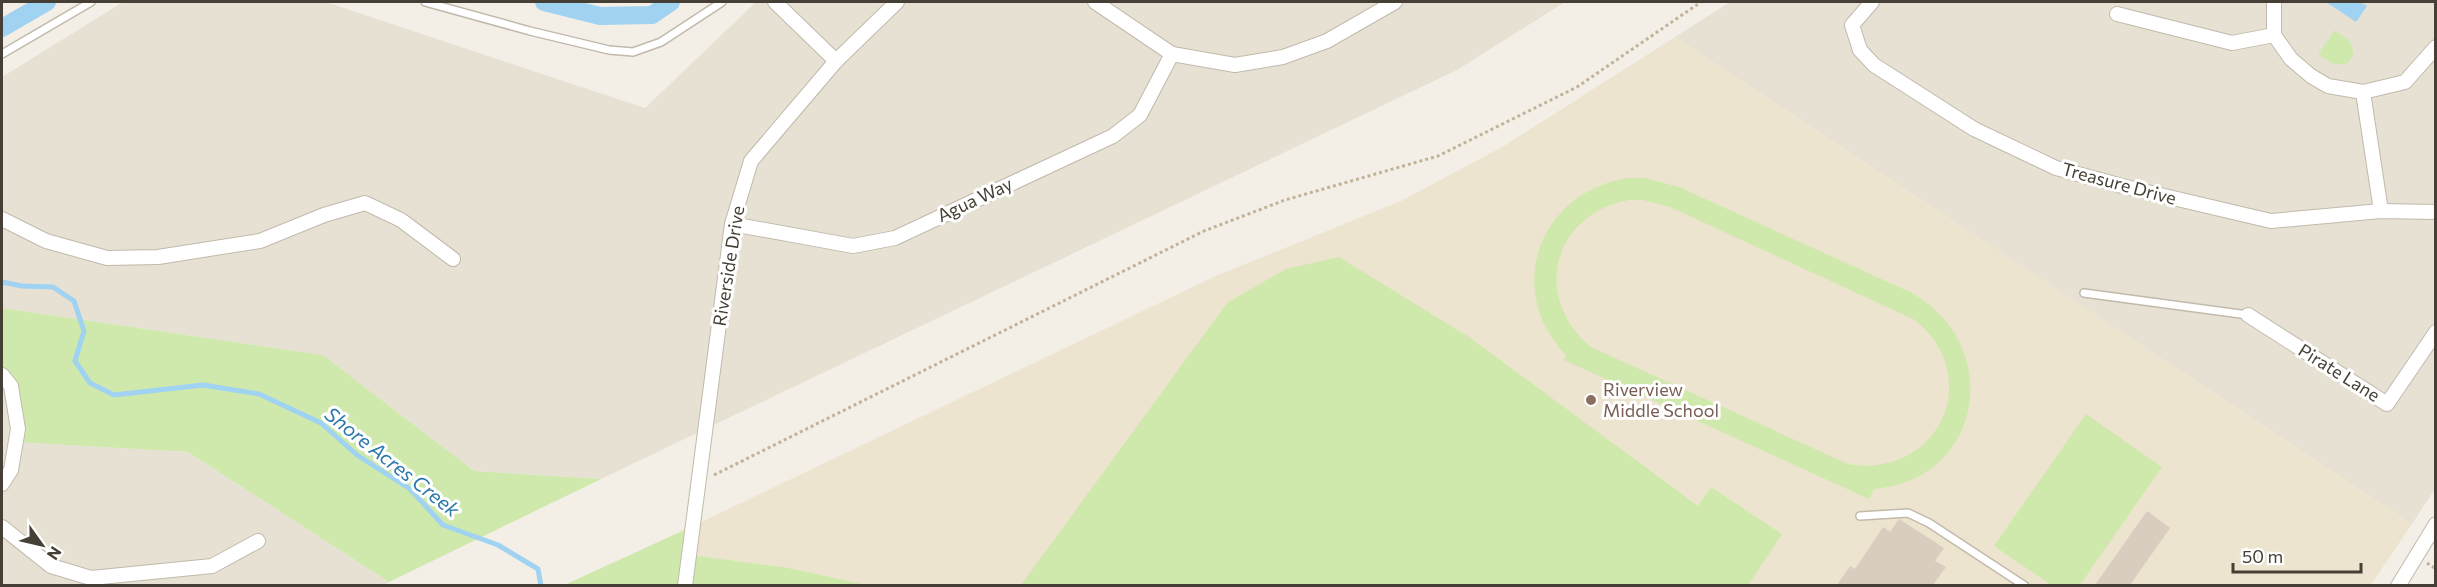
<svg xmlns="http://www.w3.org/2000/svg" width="2437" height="587" font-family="Commissioner,sans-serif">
  <rect width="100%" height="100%" fill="#f3efe6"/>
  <g fill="#e7e1d4">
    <polygon points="123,2 326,2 645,108 756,2 1565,2 1457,70 601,479 474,471 323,355 2,308 2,77"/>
    <polygon points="1730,2 2435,2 2435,489 2412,524 1675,37"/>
    <polygon points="2,375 11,386 16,442 188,452 389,582 382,586 2,585"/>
  </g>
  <polygon fill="#ede4cf" points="1675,37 2412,524 2370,586 866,586 784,567 689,555 693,526 1218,275 1401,201 1504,146"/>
  <g fill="#cfe9ad" fill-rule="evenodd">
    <polygon points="2335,30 2350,41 2354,55 2348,63 2335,65 2318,54"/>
    <path d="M 1627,178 L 1645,178 L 1679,187 L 1912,293 C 2005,346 1983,480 1874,489 L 1869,499 L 1564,360 L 1566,355 C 1503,289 1539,193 1627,178 ZM 1629,200 L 1643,200 L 1670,207 L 1915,320 C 1986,378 1938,479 1848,464 L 1591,347 C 1531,297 1553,214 1629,200 Z"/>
    <polygon points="1339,257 1469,337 1698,506 1711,487 1782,534 1748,585 1021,585 1227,303 1286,269"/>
    <polygon points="2,308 323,355 474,471 601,479 389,582 188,452 15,442 18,429 2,375"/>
    <polygon points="2086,414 2162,467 2080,585 2051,585 1994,546"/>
    <polygon points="693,526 690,555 784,567 866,585 562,586"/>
  </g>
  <polygon fill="#a0d2f2" points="2326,2 2360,2 2367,6 2356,22"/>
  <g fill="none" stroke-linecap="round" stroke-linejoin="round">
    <polyline stroke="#a0d2f2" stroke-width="5" points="2,282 22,286 53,287 74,301 84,331 75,361 90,383 114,395 203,385 259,394 321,423 357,455 410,489 443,525 498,545 538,569 541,586"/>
    <g stroke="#a0d2f2" stroke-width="18">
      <polyline points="544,2 600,16 652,15 671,2"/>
      <polyline points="2,28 47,2"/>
    </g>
  </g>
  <g fill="#d8cdbe">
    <polygon points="2147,511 2170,528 2130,585 2095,585"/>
    <polygon points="1899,519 1944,548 1935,561 1946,567 1933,585 1837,585 1850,566 1855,569 1883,527 1890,532"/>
  </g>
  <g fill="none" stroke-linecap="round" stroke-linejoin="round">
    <defs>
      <g id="lane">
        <polyline points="425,2 530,31 609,50 633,52 661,42 722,2"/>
        <polyline points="2,54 91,2"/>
        <polyline points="2084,293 2248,315"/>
        <polyline points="1860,516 1908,513 1929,523 2025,586"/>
      </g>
      <g id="street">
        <polyline points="775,2 836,61"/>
        <polyline points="1095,2 1172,54 1235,65 1283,57 1327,41 1395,2"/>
        <polyline points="1872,2 1852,25 1860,50 1874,65 1974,129 2056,168 2122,186 2271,221 2381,211 2436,212"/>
        <polyline points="2274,2 2274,35 2291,59 2311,76 2328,86 2363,92 2405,82 2436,47"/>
        <polyline points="2117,14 2232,43 2274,35"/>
        <polyline points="2363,92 2381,211"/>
        <polyline points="2,219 46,241 107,258 158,257 260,241 324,215 365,203 401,220 453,259"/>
        <polyline points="732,224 853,246 895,238 1113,136 1140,115 1172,54"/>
        <polyline points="2248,315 2387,404 2436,332"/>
        <polyline points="2,375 11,386 18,429 11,470 2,484"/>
        <polyline points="2,527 51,566 91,578 212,566 258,541"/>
        <polyline points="685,586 732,224 751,161 836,61 897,2"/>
        <polyline points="2398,586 2436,524"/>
      </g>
    </defs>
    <use href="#lane" stroke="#c2b9ab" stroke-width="10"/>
    <use href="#street" stroke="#c2b9ab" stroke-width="16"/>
    <g stroke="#c1b299" stroke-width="3" stroke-dasharray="3 3" stroke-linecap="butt">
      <polyline points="714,475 1204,231 1285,200 1438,156 1577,87 1701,2"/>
      <polyline points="2427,563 2436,569"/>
    </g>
    <use href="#lane" stroke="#fff" stroke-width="7"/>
    <use href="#street" stroke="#fff" stroke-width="14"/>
  </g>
  <circle fill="#8d6e63" stroke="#fff" stroke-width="2" cx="1591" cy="400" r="6"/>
  <g text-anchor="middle" stroke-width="6" stroke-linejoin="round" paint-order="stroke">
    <g font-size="18" fill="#463f35" stroke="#fff">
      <text transform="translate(2119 184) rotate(15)" y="6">Treasure Drive</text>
      <text transform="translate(975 200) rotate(-25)" y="6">Agua Way</text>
      <text transform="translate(729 266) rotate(-81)" y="6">Riverside Drive</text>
      <text transform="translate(2339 373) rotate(32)" y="6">Pirate Lane</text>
    </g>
    <g font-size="18" fill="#785e54" stroke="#fff" text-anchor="start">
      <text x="1603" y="396">Riverview<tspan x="1603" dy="21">Middle School</tspan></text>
    </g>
    <g font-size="20" font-style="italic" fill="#2b78ac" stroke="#fff">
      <text transform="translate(392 462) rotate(38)" y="7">Shore Acres Creek</text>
    </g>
  </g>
  <rect width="2437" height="587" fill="none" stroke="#463f35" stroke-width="6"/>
  <g transform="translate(42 545) rotate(124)" stroke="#ffffff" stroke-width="4.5" paint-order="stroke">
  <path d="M0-4.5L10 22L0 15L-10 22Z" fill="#463f35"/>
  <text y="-9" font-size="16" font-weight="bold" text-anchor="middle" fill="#463f35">N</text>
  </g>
  <path d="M2233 563v9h128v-9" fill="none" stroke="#463f35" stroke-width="3"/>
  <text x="2242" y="563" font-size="18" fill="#463f35" stroke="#ffffff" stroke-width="4.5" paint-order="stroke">50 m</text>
</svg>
